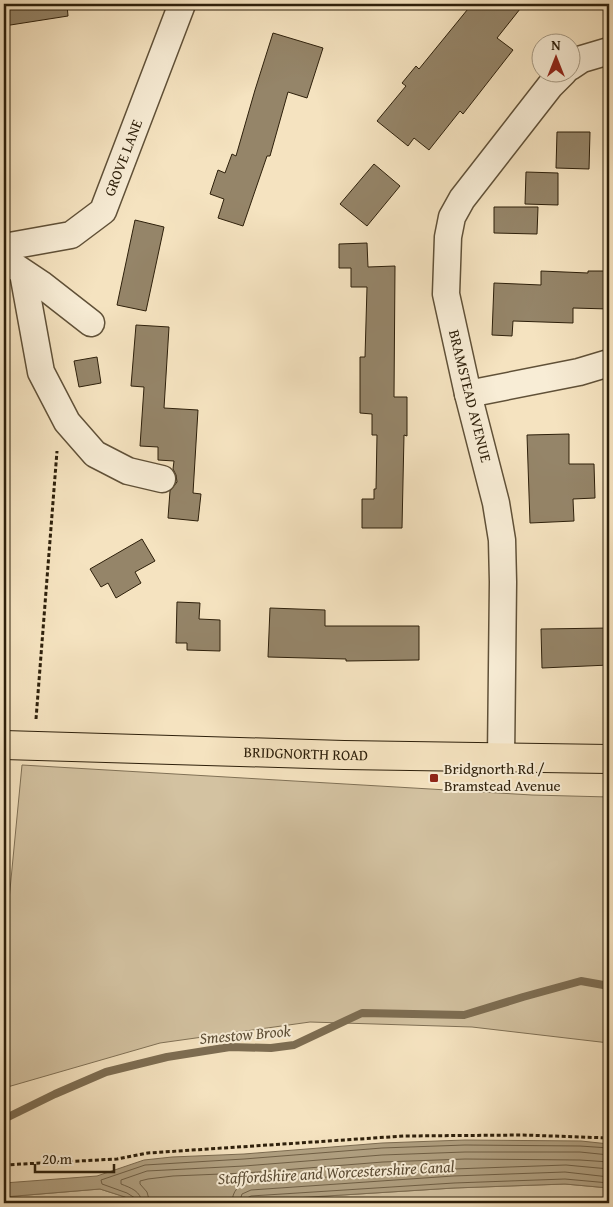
<svg xmlns="http://www.w3.org/2000/svg" width="613" height="1207" font-family="'Gentium Book Plus',serif">
  <rect width="100%" height="100%" fill="#f5e3c0"/>
  <filter id="stains"><feTurbulence type="fractalNoise" baseFrequency=".004" numOctaves="4"/><feColorMatrix values="0 0 0 0 .2 0 0 0 0 .09 0 0 0 0 .02 0 0 0 .5 -.17"/></filter>
  <radialGradient id="worn" r=".72"><stop offset=".6" stop-color="#630" stop-opacity="0"/><stop offset="1" stop-color="#630" stop-opacity=".3"/></radialGradient>
  <g fill="#d3c2a1" stroke="#807156">
    <polygon points="22,765 532,795 609,797 609,1043 472,1027 310,1022 160,1043 4,1088 4,952"/>
    <polygon points="565,1184 609,1188 609,1203 215,1203 454,1188"/>
    <polygon points="100,1189 125,1197 134,1203 4,1203 4,1197"/>
  </g>
  <polygon fill="#b1a182" stroke="#7d6d52" points="465,1140 581,1141 609,1144 609,1188 565,1184 454,1188 215,1203 134,1203 125,1197 100,1189 4,1197 4,1183 97,1176 144,1160 172,1157 244,1154 382,1143"/>
  <g fill="none" stroke-linecap="round" stroke-linejoin="round">
    <g stroke="#706046" stroke-width="1">
      <polyline points="136,1203 135,1198 127,1193 102,1184 101,1180 145,1165 244,1159 382,1148 465,1145 580,1146 609,1148"/>
      <path d="M 142,1203 C 141,1191 131,1188 121,1184 L 121,1180 L 147,1171 L 244,1166 L 382,1155 L 465,1152 L 580,1152 L 609,1155"/>
      <polyline points="150,1203 147,1192 140,1184 140,1181 148,1179 173,1176 245,1173 383,1162 465,1159 580,1160 609,1162"/>
      <path d="M 232,1203 C 232,1191 239,1184 250,1182 L 453,1169 L 566,1165 L 609,1169"/>
      <polyline points="239,1203 242,1194 251,1190 453,1176 565,1172 609,1177"/>
      <polyline points="245,1203 247,1198 251,1196 454,1183 565,1179 609,1183"/>
    </g>
    <polyline stroke="#7d6d52" stroke-width="8" points="4,1119 55,1094 106,1072 167,1057 230,1047 271,1048 294,1045 362,1013 464,1015 523,997 581,981 609,986"/>
  </g>
  <g fill="#958569" stroke="#2e200b">
    <polygon points="4,4 67,4 68,16 4,26"/>
    <polygon points="472,4 524,4 497,38 513,50 463,114 460,111 429,150 414,138 408,146 377,121 406,86 402,83 416,66 419,69"/>
    <polygon points="273,33 323,48 307,98 288,92 270,156 267,156 243,226 218,218 224,199 210,194 218,170 225,173 232,154 236,156 255,90"/>
    <polygon points="557,132 590,132 589,169 556,168"/>
    <polygon points="374,164 400,186 367,226 340,204"/>
    <polygon points="526,172 558,173 558,205 525,204"/>
    <polygon points="494,207 538,207 537,234 494,233"/>
    <polygon points="135,220 164,227 146,311 117,305"/>
    <polygon points="367,243 368,267 395,266 394,397 407,397 407,436 404,435 402,528 362,528 362,499 374,499 374,489 376,489 377,435 372,435 372,414 360,413 360,357 365,357 367,287 351,287 351,268 339,268 339,244"/>
    <polygon points="541,271 588,273 588,271 609,271 609,309 573,308 573,323 513,321 512,336 492,335 494,283 541,285"/>
    <polygon points="136,325 169,327 164,408 198,410 193,493 201,494 198,521 168,518 170,491 177,482 176,475 173,469 174,461 158,460 158,447 140,446 144,387 131,386"/>
    <polygon points="97,357 101,383 79,387 74,361"/>
    <polygon points="569,434 569,464 594,464 595,498 573,499 574,521 530,523 527,435"/>
    <polygon points="142,539 155,561 135,572 141,583 116,598 108,583 101,587 90,569"/>
    <polygon points="177,602 200,603 199,619 220,620 220,651 187,650 187,643 176,643"/>
    <polygon points="270,608 325,610 325,626 419,626 419,660 346,661 346,659 268,657"/>
    <polygon points="609,628 609,665 542,668 541,629"/>
  </g>
  <g fill="none" stroke-linecap="round" stroke-linejoin="round">
    <defs>
      <g id="minor">
        <polyline points="570,67 582,59 609,51"/>
        <path id="s1" d="M 4,247 L 71,235 L 103,211 L 182,4"/>
        <polyline points="14,266 41,284 91,323"/>
        <polyline points="23,273 41,372 67,422 95,454 128,471 162,479"/>
        <polyline points="468,394 579,372 609,363"/>
        <polyline points="501,758 503,582 502,540 496,503 468,394 446,294 448,237 452,217 462,199 550,86 564,72"/>
      </g>
      <g id="highway">
        <path id="s2" d="M 4,745 L 344,755 L 609,759"/>
      </g>
    </defs>
    <use href="#minor" stroke="#605138" stroke-width="29"/>
    <use href="#highway" stroke="#2e200b" stroke-width="30"/>
    <g stroke="#2e200b" stroke-width="3" stroke-dasharray="4 2.5" stroke-linecap="butt">
      <polyline points="36,719 57,451"/>
      <polyline points="4,1165 117,1159 148,1153 404,1136 523,1135 609,1138"/>
    </g>
    <use href="#minor" stroke="#f8edd6" stroke-width="26"/>
    <use href="#highway" stroke="#f5e3c0" stroke-width="28"/>
  </g>
  <rect fill="#8f2418" stroke="#f8edd6" stroke-width="2" x="429" y="773" width="10" height="10" rx="2.5"/>
  <g text-anchor="middle" stroke-width="4" stroke-linejoin="round" paint-order="stroke">
    <g font-size="15" fill="#2e200b" stroke="#f8edd6">
      <text dy="5" stroke="none"><textPath href="#s1" startOffset="165">GROVE LANE</textPath></text>
      <text transform="translate(470 396) rotate(76)" y="5">BRAMSTEAD AVENUE</text>
      <text dy="5" stroke="none"><textPath href="#s2" startOffset="302">BRIDGNORTH ROAD</textPath></text>
    </g>
    <g font-size="15" fill="#2e200b" stroke="#f8edd6" text-anchor="start">
      <text x="444" y="774">Bridgnorth Rd /<tspan x="444" dy="17">Bramstead Avenue</tspan></text>
    </g>
    <g font-size="16" font-style="italic" fill="#5c4d35" stroke="#f8edd6">
      <text transform="translate(245 1034) rotate(-5)" y="6">Smestow Brook</text>
      <text transform="translate(336 1172) rotate(-3)" y="6">Staffordshire and Worcestershire Canal</text>
    </g>
  </g>
  <rect width="613" height="1207" fill="none" stroke="#f5e3c0" stroke-width="20"/>
  <rect x="5" y="5" width="603" height="1197" fill="none" stroke="#2e200b" stroke-width="2.5"/>
  <rect x="10" y="10" width="593" height="1187" fill="none" stroke="#2e200b"/>
  <g transform="translate(556 58)"><circle r="24" fill="#f8edd6" stroke="#a79b85"/>
  <path d="M0-4L9 19L0 12L-9 19Z" fill="#8f2418"/>
  <text y="-8" font-size="14" font-weight="bold" text-anchor="middle" fill="#2e200b">N</text>
  </g>
  <path d="M35 1164v8h79v-8" fill="none" stroke="#2e200b" stroke-width="2.5"/>
  <text x="42" y="1164" font-size="15" fill="#2e200b" stroke="#f8edd6" stroke-width="4" paint-order="stroke">20 m</text>
  <rect width="100%" height="100%" filter="url(#stains)"/>
  <rect width="100%" height="100%" fill="url(#worn)"/>
</svg>
